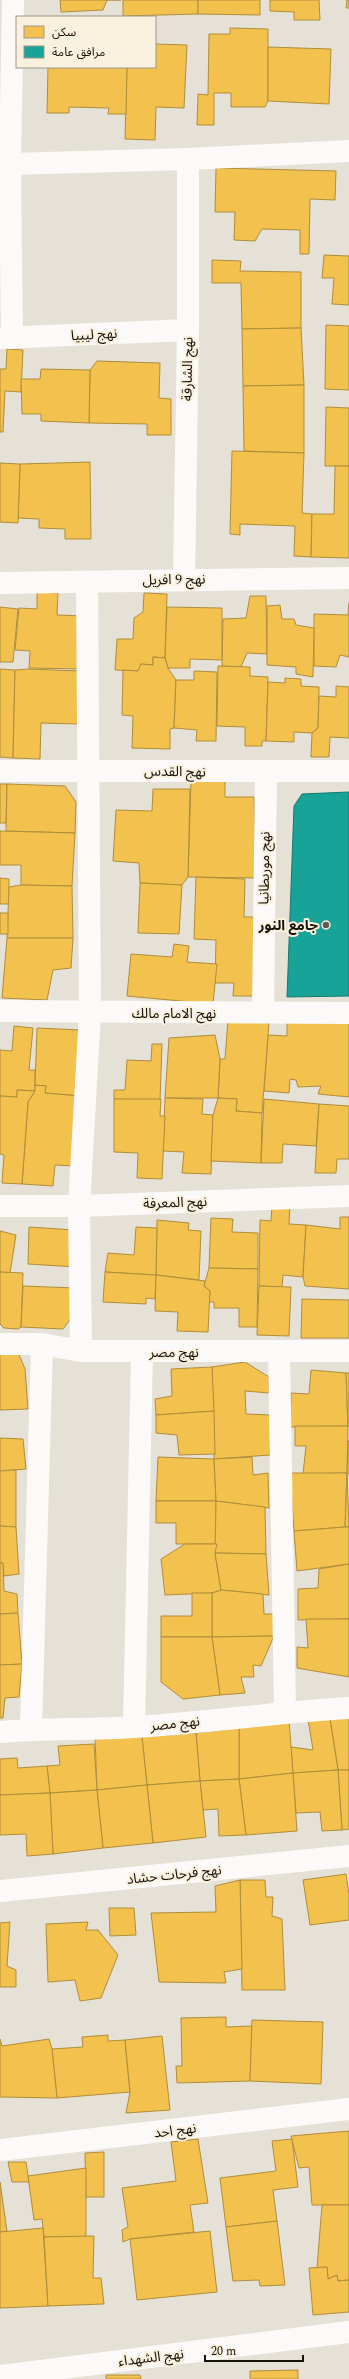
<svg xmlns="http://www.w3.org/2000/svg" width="349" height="2379" font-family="Spectral,'Noto Sans Arabic',serif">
  <rect width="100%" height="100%" fill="#e6e1d6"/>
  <g fill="#f2c14e" stroke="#b08d3a">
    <polygon points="60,0 121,0 107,0 103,10 61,12"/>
    <polygon points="123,0 198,0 198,14 123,16"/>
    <polygon points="198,0 260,0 260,15 198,14"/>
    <polygon points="270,0 319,0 320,20 294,20 294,12 270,11"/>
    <polygon points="347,0 349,0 349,8 346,8"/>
    <polygon points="230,28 268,29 268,101 265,107 231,107 231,93 214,93 214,125 197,125 198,94 208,95 209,34 230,34"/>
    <polygon points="155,44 187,45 184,108 156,107 155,140 125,139 127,67 155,67"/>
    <polygon points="268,47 331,49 329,104 268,101"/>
    <polygon points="48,67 127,67 126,114 108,114 109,108 69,107 69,113 47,113"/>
    <polygon points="216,168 336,171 335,200 310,199 309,254 300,254 300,230 262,229 255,241 234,240 235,212 215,212"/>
    <polygon points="324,255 349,256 349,305 332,304 334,278 322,278"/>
    <polygon points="212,260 241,261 240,271 301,272 301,328 242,329 241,283 212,283"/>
    <polygon points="326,325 349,326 349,390 325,389"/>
    <polygon points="301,328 304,385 243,386 242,329"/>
    <polygon points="7,349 23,350 21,392 5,391 3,432 0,432 0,369 6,369"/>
    <polygon points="97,361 160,363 159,398 171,399 171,435 147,435 147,424 89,423 90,370"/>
    <polygon points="41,369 90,370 89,423 41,421 41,414 22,414 21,379 40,379"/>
    <polygon points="304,385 304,453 244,451 243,386"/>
    <polygon points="326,407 349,408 349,466 325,466"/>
    <polygon points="232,451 304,453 302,513 312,514 311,557 294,556 295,526 240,524 240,535 230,534"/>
    <polygon points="90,462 91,539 65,539 65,529 39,528 39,519 18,518 20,464"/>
    <polygon points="0,463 20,464 18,523 0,522"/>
    <polygon points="335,466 349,466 349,558 311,557 312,514 334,514"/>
    <polygon points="37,592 58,593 57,615 83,616 81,669 29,668 30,651 15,650 19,608 37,609"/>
    <polygon points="144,593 167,594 165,658 153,657 153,665 141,664 138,671 115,670 117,639 133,639 134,618 143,612"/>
    <polygon points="250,596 266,596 267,654 247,653 241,667 222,666 223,619 246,618"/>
    <polygon points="349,603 349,657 340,655 336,667 314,666 314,614 348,615"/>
    <polygon points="280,605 282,619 294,619 296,625 314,628 313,677 296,674 296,667 267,665 267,606"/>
    <polygon points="0,607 18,609 13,662 0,662"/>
    <polygon points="167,607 222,608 222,660 190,659 190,668 168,668 165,658"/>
    <polygon points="153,657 165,658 168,668 176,680 174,728 170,729 170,749 132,748 133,716 122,715 123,670 138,671 141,664 153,665"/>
    <polygon points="218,666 250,667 250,676 268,677 266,741 262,741 262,746 245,746 245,727 217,726"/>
    <polygon points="0,669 15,670 13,758 0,757"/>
    <polygon points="28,669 80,671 78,724 41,723 40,759 13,758 15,670"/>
    <polygon points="194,671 217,672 216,741 196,741 197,730 174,728 176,680 194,680"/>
    <polygon points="285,678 301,679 301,686 319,687 318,728 312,733 294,732 294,742 266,741 268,682 285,683"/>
    <polygon points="336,686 349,687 349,738 330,737 329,757 311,757 312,733 318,728 319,696 336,697"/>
    <polygon points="191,781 225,781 225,797 254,797 256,878 188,877"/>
    <polygon points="0,784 7,784 6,823 0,823"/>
    <polygon points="7,784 65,786 76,802 75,833 6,831"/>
    <polygon points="153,789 190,789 188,877 182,885 140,883 139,863 113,861 116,810 152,811"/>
    <polygon points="0,831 75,833 72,886 21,885 21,865 0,865"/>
    <polygon points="196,877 245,879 244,917 261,917 259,996 233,996 234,983 215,983 216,940 194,939"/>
    <polygon points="0,878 9,879 9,904 0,904"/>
    <polygon points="140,883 182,885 179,934 138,933"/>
    <polygon points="21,885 72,886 73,938 7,938 9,887"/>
    <rect x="0" y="913" width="8" height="21"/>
    <polygon points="7,938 73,938 71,968 53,970 47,1000 2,998"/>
    <polygon points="174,944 189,946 187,962 217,964 213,1004 127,996 131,954 172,957"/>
    <polygon points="287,1017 349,1020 349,1097 318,1094 321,1086 298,1087 296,1080 290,1079 289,1093 264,1091 268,1035 287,1036"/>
    <polygon points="228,1019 269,1023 262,1113 236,1111 237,1099 218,1098 220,1059 225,1059"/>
    <polygon points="14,1026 33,1028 29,1070 35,1070 35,1091 17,1090 17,1097 0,1096 0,1050 12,1051"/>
    <polygon points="37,1028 81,1030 80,1096 45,1093 46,1086 35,1085"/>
    <polygon points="215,1035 220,1059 218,1098 165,1098 169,1038"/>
    <polygon points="152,1044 162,1044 160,1101 114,1099 114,1090 125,1090 127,1060 151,1061"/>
    <polygon points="35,1085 46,1086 45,1093 80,1096 74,1166 55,1165 53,1186 22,1184 28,1102 35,1091"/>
    <polygon points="17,1090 35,1091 28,1102 22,1184 2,1183 4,1155 0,1154 0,1096 17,1097"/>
    <polygon points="165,1098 203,1099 202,1114 213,1115 211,1174 182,1173 184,1152 163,1151"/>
    <polygon points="218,1098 237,1099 236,1111 262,1113 261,1163 211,1161 213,1115"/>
    <polygon points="114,1099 161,1099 160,1116 165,1116 162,1179 137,1178 138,1153 114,1152"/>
    <polygon points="264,1099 319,1104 316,1146 283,1144 282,1163 261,1163"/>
    <polygon points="319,1104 349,1106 349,1159 337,1159 336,1173 315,1173"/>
    <polygon points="272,1206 290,1207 289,1224 306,1225 303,1277 283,1275 282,1287 259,1286 260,1220 271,1221"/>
    <polygon points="340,1217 349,1217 349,1289 305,1286 303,1277 306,1225 340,1229"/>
    <polygon points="211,1218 233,1219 232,1232 258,1233 258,1269 209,1268"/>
    <polygon points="157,1220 189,1223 188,1230 201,1231 199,1280 156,1275"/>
    <polygon points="29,1227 74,1230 76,1267 28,1264"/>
    <polygon points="136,1227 157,1228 156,1275 105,1272 108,1253 134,1255"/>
    <polygon points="0,1231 16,1235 10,1273 0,1272"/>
    <polygon points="209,1268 258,1269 257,1327 239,1327 239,1308 214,1308 214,1302 209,1302 210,1291 204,1286"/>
    <polygon points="0,1272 23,1273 21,1327 18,1329 4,1328 0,1324"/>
    <polygon points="105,1272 156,1275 155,1299 146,1298 146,1304 103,1302"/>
    <polygon points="156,1275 205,1281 204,1286 210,1291 208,1332 177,1331 178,1312 155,1311"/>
    <polygon points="23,1286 75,1288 74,1314 63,1329 21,1327"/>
    <polygon points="259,1286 291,1287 289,1336 257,1335"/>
    <polygon points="302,1299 349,1300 349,1338 301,1338"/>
    <polygon points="18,1352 25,1369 28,1409 0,1410 0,1353"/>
    <polygon points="245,1362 269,1377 269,1393 245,1391 246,1414 271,1415 270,1455 214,1459 212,1367"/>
    <polygon points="212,1367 214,1411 156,1415 155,1399 172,1396 171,1369"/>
    <polygon points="311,1370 346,1373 348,1426 290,1427 291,1393 309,1394"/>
    <polygon points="346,1373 349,1373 349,1426 348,1426"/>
    <polygon points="214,1411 215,1454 179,1455 177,1435 156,1433 156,1415"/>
    <polygon points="295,1426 348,1426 347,1473 303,1474 306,1446 295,1446"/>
    <polygon points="0,1438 23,1439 26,1469 0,1471"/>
    <polygon points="348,1441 349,1441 349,1474 347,1473"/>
    <polygon points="158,1457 214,1459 216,1501 156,1501"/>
    <polygon points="252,1457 253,1475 268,1473 269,1508 216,1501 214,1459"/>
    <polygon points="16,1470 16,1527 0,1526 0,1471"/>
    <polygon points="290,1473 347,1473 345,1527 294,1531"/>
    <polygon points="347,1473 349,1527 345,1527"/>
    <polygon points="156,1501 216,1501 217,1544 176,1544 176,1523 156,1523"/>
    <polygon points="216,1501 265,1507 266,1554 215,1553"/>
    <polygon points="0,1526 16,1527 19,1574 4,1576 3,1563 0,1563"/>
    <polygon points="345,1527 349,1527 349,1564 297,1571 294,1531"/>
    <polygon points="185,1544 217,1544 215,1553 221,1590 212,1593 165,1595 161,1559"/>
    <polygon points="215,1553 266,1554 269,1595 221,1590"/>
    <polygon points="0,1563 3,1563 4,1591 17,1594 18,1613 0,1614"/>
    <polygon points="349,1564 349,1619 298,1620 298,1589 318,1588 319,1569"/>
    <polygon points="221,1590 263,1594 264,1614 275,1614 274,1636 212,1637 212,1593"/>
    <polygon points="192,1593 212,1593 212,1637 161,1637 161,1616 192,1616"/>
    <polygon points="18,1613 22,1664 0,1665 0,1614"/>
    <polygon points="306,1619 349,1619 349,1677 297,1668 297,1647 308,1648"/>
    <polygon points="274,1636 261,1666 253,1665 254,1677 241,1677 245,1693 220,1695 212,1637"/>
    <polygon points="161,1637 212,1637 220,1695 183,1699 161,1682"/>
    <polygon points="22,1664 19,1697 5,1698 3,1718 0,1718 0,1665"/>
    <polygon points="349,1718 349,1770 338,1770 330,1719"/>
    <polygon points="308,1719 330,1719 338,1770 293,1773 291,1747 313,1750"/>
    <polygon points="289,1720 293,1773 239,1779 239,1728"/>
    <polygon points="239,1728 239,1779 200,1781 196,1733"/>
    <polygon points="196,1733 200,1781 147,1785 142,1737"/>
    <polygon points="95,1737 142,1737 147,1785 97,1790"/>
    <polygon points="94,1744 97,1790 50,1793 47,1766 60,1765 58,1746"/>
    <polygon points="17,1758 18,1768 47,1766 50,1793 0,1795 0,1759"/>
    <polygon points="338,1770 349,1770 349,1829 342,1830"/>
    <polygon points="338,1770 342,1830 322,1831 320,1812 296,1813 293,1773"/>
    <polygon points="293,1773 297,1831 246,1835 239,1779"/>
    <polygon points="239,1779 246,1835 219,1836 218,1809 203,1810 200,1781"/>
    <polygon points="200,1781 206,1837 153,1843 147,1785"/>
    <polygon points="147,1785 153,1843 103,1848 97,1790"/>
    <polygon points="97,1790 103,1848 53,1854 50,1793"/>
    <polygon points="50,1793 53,1854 27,1856 26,1834 0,1835 0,1795"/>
    <polygon points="346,1874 349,1894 349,1920 310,1925 303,1880"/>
    <polygon points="240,1880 265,1880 266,1897 273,1897 272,1916 282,1919 285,1990 242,1990"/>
    <polygon points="240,1880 242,1969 224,1972 226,1983 159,1982 151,1913 216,1912 215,1886"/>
    <polygon points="109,1908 134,1908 136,1935 110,1936"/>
    <polygon points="10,1922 7,1966 16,1970 16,1987 0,1987 0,1923"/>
    <polygon points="88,1922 86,1930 98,1930 118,1955 101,1998 80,2001 75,1980 48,1982 46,1924"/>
    <polygon points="226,2017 226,2027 252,2026 250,2081 177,2083 176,2066 182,2066 181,2018"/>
    <polygon points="252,2020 323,2022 321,2084 250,2081"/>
    <polygon points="108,2035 108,2041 125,2040 130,2092 57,2098 52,2049 83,2047 82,2037"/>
    <polygon points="162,2036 170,2110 126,2113 130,2092 125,2040"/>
    <polygon points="0,2039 2,2046 49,2039 52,2049 57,2098 0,2097"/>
    <polygon points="349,2131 349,2205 312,2205 309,2167 299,2168 291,2136"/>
    <polygon points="198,2139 208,2203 190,2205 194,2232 130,2239 123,2242 122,2230 128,2227 122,2188 176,2181 171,2142"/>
    <polygon points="292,2139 298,2187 273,2190 277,2221 226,2227 220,2178 276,2171 272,2141"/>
    <polygon points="104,2152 104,2197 86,2197 85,2153"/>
    <polygon points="8,2162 26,2162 29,2182 12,2182"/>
    <polygon points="86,2168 86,2237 44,2237 42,2219 34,2220 28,2176"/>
    <polygon points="0,2182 7,2231 0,2232"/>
    <polygon points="322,2205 349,2205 349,2280 338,2281 337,2275 328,2279 327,2267 317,2268"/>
    <polygon points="277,2221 285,2285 260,2286 259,2280 233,2281 226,2227"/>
    <polygon points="43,2228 48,2306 0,2308 0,2232"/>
    <polygon points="210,2231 217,2292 137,2300 130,2239"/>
    <polygon points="94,2236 93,2278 101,2278 104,2304 48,2306 44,2237"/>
    <polygon points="327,2267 328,2279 337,2275 338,2281 349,2280 349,2312 313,2315 309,2268"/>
    <polygon points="298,2370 298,2379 250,2379 250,2371"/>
    <polygon points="106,2375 140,2375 141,2379 106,2379"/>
  </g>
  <polygon fill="#17a398" stroke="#17786e" points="349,792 349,996 287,997 294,806 302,794"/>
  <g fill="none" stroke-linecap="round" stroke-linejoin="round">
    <g stroke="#fbfaf9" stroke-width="22">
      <polyline points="10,164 188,159 349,151"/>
      <polyline points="0,338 188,330"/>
      <polyline points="12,338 10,164 13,0"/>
      <polyline points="184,579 188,330 188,159"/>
      <polyline points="0,583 349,578"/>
      <polyline points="0,771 349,771"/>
      <polyline points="0,1011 349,1013"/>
      <polyline points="263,1012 266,772"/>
      <polyline points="0,1206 79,1206 349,1196"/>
      <polyline points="0,1344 42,1344 81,1351 349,1351"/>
      <polyline points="81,1351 79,1206 90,1013 87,582"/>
      <polyline points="279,1351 285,1712"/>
      <polyline points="134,1727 142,1352"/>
      <polyline points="31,1729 42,1344"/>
      <path d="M 0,1732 C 45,1728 89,1730 134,1727 C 206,1723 277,1712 349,1708"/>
      <polyline points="0,1891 349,1856"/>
      <polyline points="0,2150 349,2109"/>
      <polyline points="0,2376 349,2332"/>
    </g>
  </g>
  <circle fill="#5f5b53" stroke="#f9f0dd" stroke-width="1.5" cx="326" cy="925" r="4"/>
  <g text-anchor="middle" stroke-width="4" stroke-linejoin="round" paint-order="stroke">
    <g font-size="14" fill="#16130d" stroke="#f9f0dd">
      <text transform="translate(94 334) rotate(-3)" y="5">نهج ليبيا</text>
      <text transform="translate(187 369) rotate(-89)" y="5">نهج الشارقة</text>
      <text transform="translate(174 579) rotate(-1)" y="5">نهج 9 افريل</text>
      <text transform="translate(175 771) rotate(1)" y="5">نهج القدس</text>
      <text transform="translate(264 868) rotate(-89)" y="5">نهج موريطانيا</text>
      <text x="174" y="1018">نهج الامام مالك</text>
      <text transform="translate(175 1202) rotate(-2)" y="5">نهج المعرفة</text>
      <text x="174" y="1357">نهج مصر</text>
      <text transform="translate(175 1723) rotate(-6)" y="5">نهج مصر</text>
      <text transform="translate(174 1874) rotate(-6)" y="5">نهج فرحات حشاد</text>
      <text transform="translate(175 2130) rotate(-7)" y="5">نهج احد</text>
      <text transform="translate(151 2357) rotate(-7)" y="5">نهج الشهداء</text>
    </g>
    <g font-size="14" font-weight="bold" fill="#16130d" stroke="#f9f0dd" text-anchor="end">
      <text x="318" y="930">جامع النور</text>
    </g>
  </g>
  <rect x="16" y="16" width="140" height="52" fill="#f9f0dd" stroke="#9e988a"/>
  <rect x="24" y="26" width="20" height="12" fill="#f2c14e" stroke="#9e988a"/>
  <text x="52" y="36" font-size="12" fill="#16130d">سكن</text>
  <rect x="24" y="46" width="20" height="12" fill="#17a398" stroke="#9e988a"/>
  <text x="52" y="56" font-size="12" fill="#16130d">مرافق عامة</text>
  <path d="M205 2355v6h98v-6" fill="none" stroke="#16130d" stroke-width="2"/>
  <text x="211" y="2355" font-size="12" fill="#16130d" stroke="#f9f0dd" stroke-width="3" paint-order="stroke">20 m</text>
</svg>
